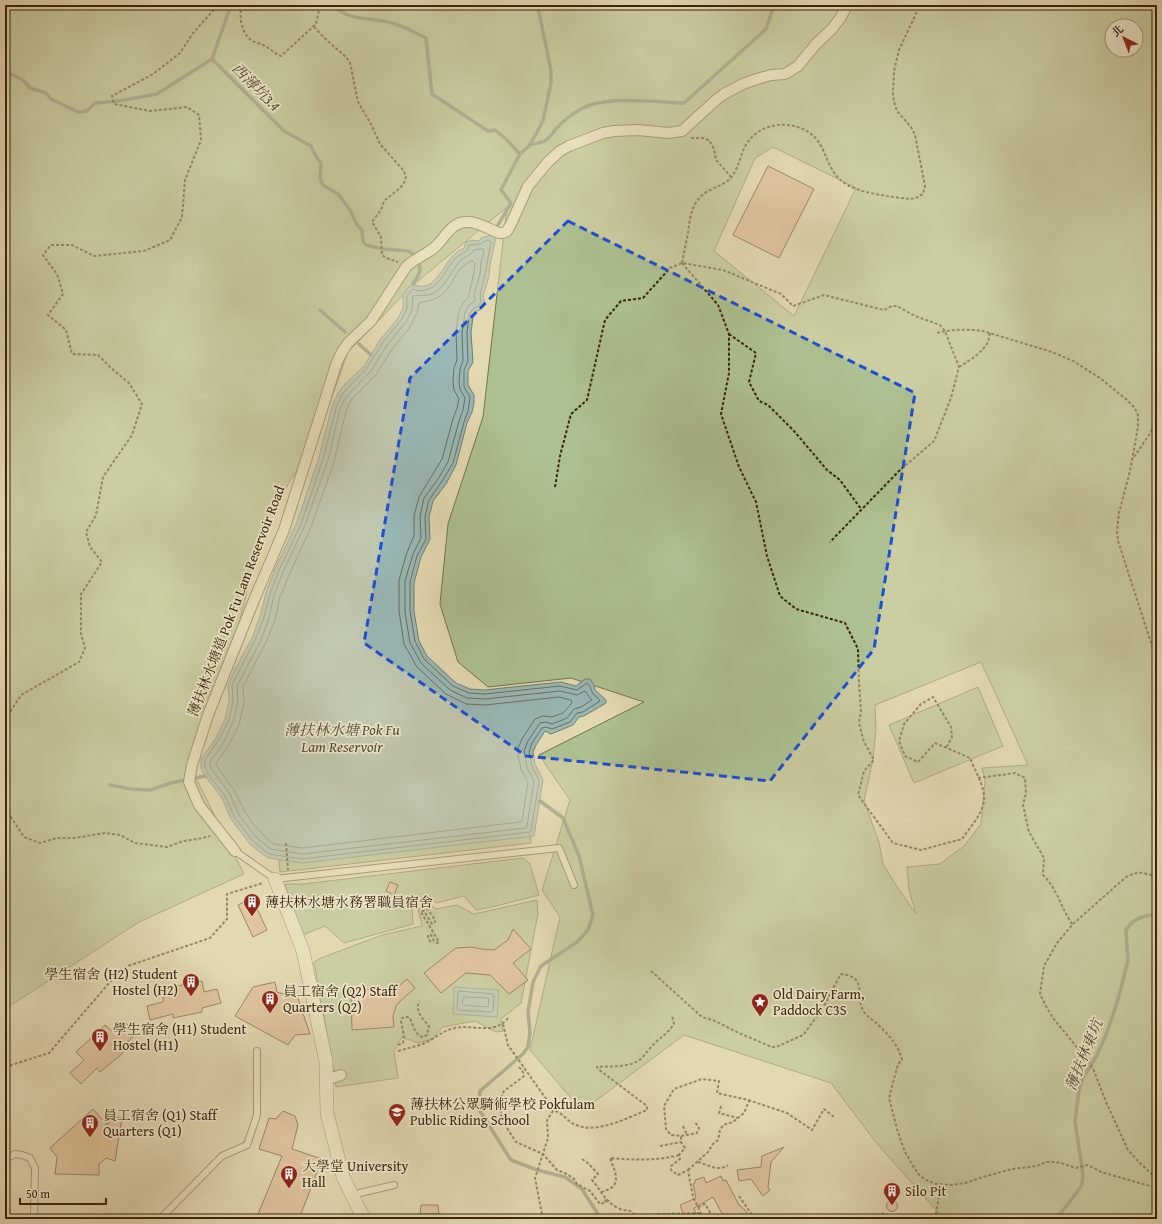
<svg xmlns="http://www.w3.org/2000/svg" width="1162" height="1224" font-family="'Gentium Book Plus','Noto Serif TC',serif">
  <rect width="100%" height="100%" fill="#e3d9b1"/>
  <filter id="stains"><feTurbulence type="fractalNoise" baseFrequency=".005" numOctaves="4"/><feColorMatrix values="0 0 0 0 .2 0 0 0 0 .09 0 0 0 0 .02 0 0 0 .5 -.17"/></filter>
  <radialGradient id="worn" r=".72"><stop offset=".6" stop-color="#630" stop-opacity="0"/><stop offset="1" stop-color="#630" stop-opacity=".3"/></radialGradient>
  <g fill="#adc091" stroke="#74724c" fill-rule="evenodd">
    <path d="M 5,5 L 1157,5 L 1157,1219 L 1032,1219 L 1016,1214 L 1010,1219 L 944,1219 L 878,1145 L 831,1083 L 684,1035 L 582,1111 L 530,1050 L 560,917 L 542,890 L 570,800 L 539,755 L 644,702 L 571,678 L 488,687 L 458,662 L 440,604 L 448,524 L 483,417 L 507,207 L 412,286 L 348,352 L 319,433 L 263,526 L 240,620 L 193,772 L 244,874 L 139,922 L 5,1009 ZM 1112,26 L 1136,26 L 1136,50 L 1112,50 ZM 773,147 L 856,188 L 794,316 L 714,251 L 755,158 ZM 981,662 L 1028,765 L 982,768 L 985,780 L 981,824 L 964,846 L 940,864 L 907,867 L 909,890 L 916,914 L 898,888 L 883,864 L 879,842 L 864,801 L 873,759 L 876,729 L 875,705 Z"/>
    <polygon points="978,687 1003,746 914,783 889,725"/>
    <polygon points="530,831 531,843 280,872 279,860"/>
    <polygon points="523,858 530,864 539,895 496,906 476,910 464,896 436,903 430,896 412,905 413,924 344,943 325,926 302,935 285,884 303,884"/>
    <polygon points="537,900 538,913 521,1003 501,1019 503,1031 496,1032 475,1021 443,1027 432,1039 418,1043 402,1037 394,1051 398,1078 336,1087 332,1061 314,962 321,958 382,935 422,926 418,909 428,903 436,909 457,905 474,914"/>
  </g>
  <g fill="#99b8b6" stroke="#737d70">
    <path d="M 491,235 L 496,237 L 490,265 L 489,276 L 483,296 L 485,301 C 483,307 482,310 476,311 L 473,316 L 471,333 L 473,362 L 468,371 L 468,385 L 474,395 L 474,403 L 472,412 L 467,423 L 456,465 L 446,484 L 433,501 L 429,517 L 430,539 L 421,557 L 414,583 L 414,611 L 419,641 L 427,656 L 456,683 L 470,689 L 484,690 L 561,682 L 576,686 L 585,679 L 590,679 L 594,685 L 595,690 L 606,700 L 606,703 L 584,716 L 579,717 L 573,725 L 551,734 L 545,731 L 536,745 L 533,752 L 535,764 L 543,780 L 534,836 L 302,863 L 268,858 L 257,850 L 250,844 L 231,819 L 222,798 L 205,776 L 201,768 L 201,759 L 216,738 L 225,719 L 229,701 L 228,685 L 234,671 L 253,636 L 260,616 L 266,593 L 275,569 L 297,522 L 319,457 L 332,406 L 338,393 L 345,384 L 364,366 L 380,340 L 398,318 L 403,308 L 403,295 L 408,288 L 413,284 C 435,295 442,264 456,253 C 458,250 461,250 464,248 L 466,242 L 472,240 L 479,241 L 481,238 Z"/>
    <polygon points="454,987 499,990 497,1017 453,1014"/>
  </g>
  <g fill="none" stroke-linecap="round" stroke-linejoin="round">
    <g stroke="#6a6e5e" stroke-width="1">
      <path d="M 488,240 L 491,242 C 489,253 487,263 485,274 C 484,284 478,292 481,302 L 478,306 L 473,309 L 469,315 L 467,333 L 468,361 L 464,370 L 464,387 L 470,397 L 468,411 L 464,422 L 453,463 L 442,481 L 429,500 L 425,517 L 426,539 L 417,556 L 410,582 L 410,611 L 415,641 L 424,659 L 453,686 L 469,693 L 485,694 L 560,686 L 577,690 L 587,683 C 591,686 590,688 592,692 C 594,696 598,697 600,701 L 583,712 L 577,713 L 570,722 L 552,729 L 546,727 L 542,728 L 532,743 L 529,752 L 532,766 L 539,781 L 531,831 L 530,832 L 302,859 L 269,854 L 253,841 L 235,818 L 225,796 L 208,774 L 205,767 L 205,760 L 219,739 L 229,720 L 233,701 L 232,685 L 238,673 L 256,638 L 264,617 L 270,594 L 279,570 L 301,524 L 323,459 L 336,408 L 342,394 L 367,368 L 383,342 L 401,320 L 407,309 L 407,296 L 411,291 L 413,289 C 418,291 421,291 426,290 C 443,285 445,266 458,256 C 461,254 464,253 467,251 L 469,245 L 480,244 Z"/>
      <path d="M 483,249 L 484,251 L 481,263 L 480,274 L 474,295 L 475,301 L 469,305 L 465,312 L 462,333 L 463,361 L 460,369 L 459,382 L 460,389 L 465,398 L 463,410 L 459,421 L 448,462 L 438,479 L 424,498 L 420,516 L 421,538 L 413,554 L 405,581 L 405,612 L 410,643 L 421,663 L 450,690 L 467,698 L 485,699 L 560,691 L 577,695 L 585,691 L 591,699 L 592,700 L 581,707 L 574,709 L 567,718 L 552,724 L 546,722 L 540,723 L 528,741 L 524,751 L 527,767 L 534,782 L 527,826 L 526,828 L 302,854 L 271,849 L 257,838 L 239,815 L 230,794 L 213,771 L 210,766 L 210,762 L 224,742 L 233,722 L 238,702 L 237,686 L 261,640 L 269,618 L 274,595 L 283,572 L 305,525 L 328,460 L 340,409 L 346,397 L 371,371 L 387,345 L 406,322 L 412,310 L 413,296 C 420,295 428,296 434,293 C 444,288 452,270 460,261 C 465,256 469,257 474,250 Z"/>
      <path d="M 472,261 L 475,263 L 474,273 L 468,298 L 463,303 L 459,311 L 456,331 L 457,360 L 454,368 L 453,382 L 454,390 L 459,399 L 457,408 L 453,419 L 442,459 L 419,497 L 414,516 L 414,536 L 407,552 L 399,580 L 399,611 L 404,644 L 417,667 L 446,694 L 466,704 L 485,705 L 559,697 L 571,700 L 572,703 L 563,713 L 552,717 L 543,716 L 535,719 L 522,739 L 518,748 L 518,755 L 521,769 L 528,783 L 522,821 L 520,822 L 302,848 L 274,844 L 267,839 L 254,825 L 245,812 L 234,790 L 218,768 L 216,763 L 229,745 L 239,725 L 244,702 L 243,687 L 266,642 L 275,620 L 280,597 L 289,575 L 311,527 L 334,462 L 346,411 L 351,400 L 376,375 L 392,349 L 410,327 L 417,313 L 419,303 C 424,301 432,301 437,298 C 452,291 454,271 466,264 C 468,263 470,262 472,261 Z"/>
      <polygon points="459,991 493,994 494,996 493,1011 491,1012 458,1010 457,1008 458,993"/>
      <polygon points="464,997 488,998 489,1000 488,1006 487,1007 464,1005 462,1003"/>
    </g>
    <g stroke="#737d70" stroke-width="3.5">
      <path d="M 333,5 C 350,23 373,16 395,24 C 405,27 416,33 426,38 L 432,94 L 488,131 L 495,130 L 506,139 L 520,154"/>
      <polyline points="212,59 231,5"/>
      <polyline points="5,74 11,74 23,80 30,88 46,93 51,99 78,112 87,111 95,103 118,101 157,94 212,59 284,131 311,146 315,155 321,163 320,179 323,185 338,194 350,210 357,225 362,230 363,241 366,245 383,249 408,251 415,255 419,262 420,270 419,274 413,284"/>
      <path d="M 530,144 C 535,144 540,143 545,141 C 549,138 552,134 555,130 C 562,122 572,114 581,109 C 606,95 655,102 684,103 L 766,29 L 774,5"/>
      <polyline points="495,230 511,203 501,190 514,165 520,154 529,146 543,121 551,83 551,71 538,7 539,5"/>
      <polyline points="320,310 345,332"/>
      <polyline points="359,344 371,355"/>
      <polyline points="110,785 131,789 150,790 171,783 205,776"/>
      <polyline points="540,801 563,818 579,856 593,915 588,930 577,942 541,966 533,982 528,1012 530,1032 528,1047 523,1054 480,1091 479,1100 480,1111 511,1160 537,1170 565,1177 582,1189 601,1219"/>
      <path d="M 1056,1219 L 1078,1191 L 1082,1184 L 1083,1175 L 1075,1121 L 1079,1090 L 1083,1078 L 1097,1055 L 1106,1035 L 1117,1003 L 1128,961 L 1126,930 C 1132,920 1145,913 1157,916"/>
    </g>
  </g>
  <g fill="#deaf8b" stroke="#3a2407">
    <polygon points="768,166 814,189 779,258 733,235"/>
    <polygon points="390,882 398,885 394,895 386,891"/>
    <polygon points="252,898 267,930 253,937 238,905"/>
    <polygon points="513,929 531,949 513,963 528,980 509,994 490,975 466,973 441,993 424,973 456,948 472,947 481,949 494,950 508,940"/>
    <polygon points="407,979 415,988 400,1001 396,1006 393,1016 394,1027 352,1030 351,990 393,989 397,988"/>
    <polygon points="202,981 204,992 217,989 221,1003 202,1008 202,1012 173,1018 173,1014 150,1020 147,1006 163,1002 163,989"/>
    <polygon points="275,982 277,992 287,995 295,990 310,1034 295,1035 288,1045 235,1016 253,987"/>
    <polygon points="124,1021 135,1032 135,1035 120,1049 123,1053 100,1072 97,1068 81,1084 70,1073 84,1060 76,1052 105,1025 113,1032"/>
    <polygon points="93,1109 107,1125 112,1116 122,1118 115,1161 106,1158 99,1164 99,1175 55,1174 57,1157 50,1148"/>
    <polygon points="283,1111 295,1116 298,1125 292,1149 322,1159 299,1219 256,1219 282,1156 259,1149 269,1118 276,1119 279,1115"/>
    <polygon points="784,1147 771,1162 768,1187 770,1190 763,1196 751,1179 739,1181 737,1170 761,1167 762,1156"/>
    <polygon points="721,1176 723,1181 726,1180 739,1205 744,1209 752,1219 725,1219 713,1197 694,1208 698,1219 685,1219 680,1205 696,1198 693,1184 695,1183 695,1180 704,1177 706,1183"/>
    <circle cx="892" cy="1206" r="5.5"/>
    <polygon points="421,1205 438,1205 439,1214 420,1214"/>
  </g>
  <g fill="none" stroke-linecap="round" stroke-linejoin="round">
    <defs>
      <g id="service">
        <polyline points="235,851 275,879 559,848 574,885"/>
        <polyline points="5,1159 15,1154 22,1155 30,1158 35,1168 34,1219"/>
        <polyline points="351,1195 394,1185"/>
        <polyline points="160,1219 222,1156 247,1145 257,1115 257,1051"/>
      </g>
      <g id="pedestrian">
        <path d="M 235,851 L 199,805 L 189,782 L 192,765 L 208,715 L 254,600 L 284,530 L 337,362 L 342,352 L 348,343 L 371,321 L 406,267 C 414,259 425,255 434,248 C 441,242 446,233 453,227 C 468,215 484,227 499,233 L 503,233 L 507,231 L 511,224 L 528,186 L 548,162 L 560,151 L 569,146 L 603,133 L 614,131 L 638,130 L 668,133 L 682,131 L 716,100 L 724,94 L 743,84 L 754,80 L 771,75 L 785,74 L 798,66 L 816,44 L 832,29 L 841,17 L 847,5"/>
        <polyline points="326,1080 341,1075"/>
      </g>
      <polyline id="minor" points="275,879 303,951 326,1062 327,1113 343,1177 364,1219"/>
    </defs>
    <use href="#service" stroke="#645132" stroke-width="8"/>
    <use href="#pedestrian" stroke="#645132" stroke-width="12"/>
    <use href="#minor" stroke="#645132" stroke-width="14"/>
    <g stroke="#3a2407" stroke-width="2" stroke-dasharray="3 2" stroke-linecap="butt">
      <path d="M 241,5 C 240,17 240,31 251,40 C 255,43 261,43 265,46 C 271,49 275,54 281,56 L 316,24 L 320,5"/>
      <path d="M 314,27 C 319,32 324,38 330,43 C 337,50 345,54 350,63 L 358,102 L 371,124 L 380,144 L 404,171 L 406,177 L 404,183 L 400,188 L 384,201 L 381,210 L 372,222 L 381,237 L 382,255 L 386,258 L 398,262"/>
      <polyline points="692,137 692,138 702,138 709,140 714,149 716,160 731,177"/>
      <path d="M 682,263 L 718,305 L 729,334 L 729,373 L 721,414 L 739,467 L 756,502 L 767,556 L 780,596 L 796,609 L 845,623 L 858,649 L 859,683 L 861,711 L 859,723 L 864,742 L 874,760 L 864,771 L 858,795 L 893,843 L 921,850 L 962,839 C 970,827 985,812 984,797 C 984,785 974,769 970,758 L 935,743 L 918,762 L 905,756 L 899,741 L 904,724 L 921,704 L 933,697 L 951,727 L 952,737 L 946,748"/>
      <path d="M 682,263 C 684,253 686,243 688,233 C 690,218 691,203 705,193 C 715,186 728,185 734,173 C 740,164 741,152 747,143 C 763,119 801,119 818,141 C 827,154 829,172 843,182 C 856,193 892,197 910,199 L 916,198 L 923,194 L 925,186 L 915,135 L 911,127 L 897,111 L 894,102 L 893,94 L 894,71 L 899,50 L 920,5"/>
      <path d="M 937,333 C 952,329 969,329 983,331 L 1052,352 L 1073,361 L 1100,378 L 1127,400 L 1134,407 L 1138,415 L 1138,427 L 1130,471 L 1119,513 L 1117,531 L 1118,541 L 1157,661"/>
      <polyline points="729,334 756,353 749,382 759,401 768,405 794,431 827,470 840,480 861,509"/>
      <path d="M 959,367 C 969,361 982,353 988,342 C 989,339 989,336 990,333"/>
      <polyline points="1134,457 1151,432 1157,411"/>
      <polyline points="555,487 560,456 571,414 587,400 605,320 621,301 643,298 670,268 682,263 723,270 781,294 793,306 824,295 884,310 892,306 897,306 915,316 940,325 945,331 959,367 951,398 934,441 899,471 830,542"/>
      <polyline points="5,720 21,695 79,662 85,648 81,634 81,594 102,562 90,547 86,532 96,515 103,477 132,435 142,404 129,383 111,368 98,355 72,354 66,330 48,315 63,294 57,274 43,255 51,245 72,245 94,256 144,251 170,240 182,217 185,180 201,140 199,115 187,107 150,111 114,104 112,96 153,74 180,53 193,33 218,5"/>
      <path d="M 978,778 L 1015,773 L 1025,778 L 1026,793 L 1023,805 L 1029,832 L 1044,858 L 1043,875 C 1057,888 1061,908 1072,924"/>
      <polyline points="5,808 24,837 40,843 57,838 74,838 105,833 120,835 135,843 167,847 183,841 198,839 210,836"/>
      <polyline points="286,843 288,870"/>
      <path d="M 1157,876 C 1153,876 1151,875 1147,874 C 1139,871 1133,874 1126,877 L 1073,924 L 1057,943 L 1044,966 L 1040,994 L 1047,1008 L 1053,1018 L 1089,1062 L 1094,1071 L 1106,1102 L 1128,1150 L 1140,1163 L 1157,1179"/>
      <polyline points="430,905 427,906 427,908 435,920 435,922 432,924 424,911 421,911 421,912 439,942 437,943 434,941 431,935 428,935 428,938 432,944"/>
      <path d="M 651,971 L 702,1017 L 713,1020 L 739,1033 L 772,1047 L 776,1047 L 803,1035 L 807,1030 L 824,1006 L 838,979 L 841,974 C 869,977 854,996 864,1012 C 867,1016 871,1019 875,1022 C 886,1032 899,1045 902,1060 L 898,1064 L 889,1098 L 897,1129 L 905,1152 L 913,1166 L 920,1176 L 928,1181 L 936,1184 L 952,1185 L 965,1183 L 983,1177 L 1012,1169 L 1037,1166 L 1046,1162 L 1052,1162 L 1061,1163 L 1076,1168 L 1087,1165 L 1090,1166 L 1101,1172 L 1157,1188"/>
      <polyline points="503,1024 508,1045 549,1103 553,1111"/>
      <path d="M 398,1045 L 403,1043 L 404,1036 L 401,1021 L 402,1018 L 407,1017 L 410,1018 C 413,1025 415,1034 422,1037 L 427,1035 L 429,1026 C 422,1018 415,1012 419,1001"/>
      <path d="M 398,1051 C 408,1048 419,1046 427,1042 C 437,1037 444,1030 455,1028 C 474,1024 494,1036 509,1017"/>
      <polyline points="5,1067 49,1053 122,968 210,938 227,919 227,894 263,883"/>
      <polyline points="519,1067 523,1072 524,1076 504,1091 500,1100 501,1114 503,1122 516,1142 543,1154 557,1170 567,1174 574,1179 577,1184 590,1191 600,1204 606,1202 604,1198"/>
      <polyline points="721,1106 719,1113 738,1118"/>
      <polyline points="683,1126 687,1135"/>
      <polyline points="681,1136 697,1133 699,1128 695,1122"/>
      <polyline points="660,1146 681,1142"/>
      <path d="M 582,1159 L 589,1164 L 598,1174 L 592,1180 C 601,1190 605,1202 618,1208 C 625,1212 630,1208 635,1215 L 699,1213"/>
      <path d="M 613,1160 L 610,1158 C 633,1160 657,1161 679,1155"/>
      <path d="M 698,1162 C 708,1165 719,1172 728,1165"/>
      <polyline points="688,1170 708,1152 713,1144 718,1140 720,1130 723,1125 733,1122 744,1113 749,1101"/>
      <path d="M 601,1192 C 622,1187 617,1175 610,1159"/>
      <polyline points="739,1196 755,1219"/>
      <polyline points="698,1207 705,1204 714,1219"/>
      <polyline points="882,1213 888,1219"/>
      <polyline points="806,1216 808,1219"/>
      <path d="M 543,1219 L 535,1178 L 548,1138 L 547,1120 L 553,1111 C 562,1111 567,1122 576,1125 C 597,1134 627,1118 647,1110 L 647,1106 L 598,1069 L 597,1067 C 611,1066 631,1068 642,1058 C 646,1053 650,1048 654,1044 C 661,1037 669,1032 674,1024 L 672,1016"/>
      <polyline points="703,1219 698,1207 693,1197 688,1170 678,1175 671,1170 671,1166 680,1159 679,1155 685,1148 681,1142 681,1136 671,1135 666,1129 664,1106 674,1089 702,1079 719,1081 717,1093 748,1100 787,1113 812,1130 824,1109 834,1117"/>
      <polyline points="935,1219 940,1191 935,1190 936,1184"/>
    </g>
    <use href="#service" stroke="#ede6cc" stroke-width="6"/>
    <use href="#pedestrian" stroke="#ede6cc" stroke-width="10"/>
    <use href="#minor" stroke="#ede6cc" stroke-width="13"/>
  </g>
  <path d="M0 0H1162V1224H0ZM 568,221 L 915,393 L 874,649 L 770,781 L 526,756 L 364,643 L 410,378 Z" fill="#e3d9b1" fill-opacity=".55" fill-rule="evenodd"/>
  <path fill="none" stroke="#1d4ed8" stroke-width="3" stroke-dasharray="8 5" stroke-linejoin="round" d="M 568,221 L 915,393 L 874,649 L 770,781 L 526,756 L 364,643 L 410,378 Z"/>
  <defs>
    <symbol id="building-pin" viewBox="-11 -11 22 30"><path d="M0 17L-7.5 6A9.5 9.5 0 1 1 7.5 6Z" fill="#8f2418" stroke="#ede6cc"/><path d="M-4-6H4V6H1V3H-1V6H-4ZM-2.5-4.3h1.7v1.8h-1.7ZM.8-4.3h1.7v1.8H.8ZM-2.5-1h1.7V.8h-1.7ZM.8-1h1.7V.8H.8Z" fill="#fff"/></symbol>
    <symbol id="sight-pin" viewBox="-11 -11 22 30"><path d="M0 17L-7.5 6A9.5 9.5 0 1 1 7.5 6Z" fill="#8f2418" stroke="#ede6cc"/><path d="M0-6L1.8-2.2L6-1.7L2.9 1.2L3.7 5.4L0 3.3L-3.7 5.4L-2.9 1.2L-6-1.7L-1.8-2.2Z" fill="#fff"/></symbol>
    <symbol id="school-pin" viewBox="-11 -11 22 30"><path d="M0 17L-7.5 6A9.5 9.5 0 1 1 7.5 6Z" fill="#8f2418" stroke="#ede6cc"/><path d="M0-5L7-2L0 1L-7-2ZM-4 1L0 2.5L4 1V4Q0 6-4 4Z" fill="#fff"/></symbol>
  </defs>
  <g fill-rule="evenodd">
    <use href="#building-pin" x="242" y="892" width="20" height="27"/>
    <use href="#building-pin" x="181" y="972" width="20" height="27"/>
    <use href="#building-pin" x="260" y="989" width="20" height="27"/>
    <use href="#sight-pin" x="750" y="992" width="20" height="27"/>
    <use href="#building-pin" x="90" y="1027" width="20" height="27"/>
    <use href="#school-pin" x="387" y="1102" width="20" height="27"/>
    <use href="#building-pin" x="80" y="1113" width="20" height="27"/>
    <use href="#building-pin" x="279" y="1164" width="20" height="27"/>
    <use href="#building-pin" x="882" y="1181" width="20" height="27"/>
  </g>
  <g text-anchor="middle" stroke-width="3.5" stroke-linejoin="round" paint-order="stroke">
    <g font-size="14" fill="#3a2407" stroke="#ede6cc">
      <text transform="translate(236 601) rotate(-69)" y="5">薄扶林水塘道 Pok Fu Lam Reservoir Road</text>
    </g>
    <g font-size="14" fill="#3a2407" stroke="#ede6cc" text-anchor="start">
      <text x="265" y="907">薄扶林水塘水務署職員宿舍</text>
      <text x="178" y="979" text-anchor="end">學生宿舍 (H2) Student<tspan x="178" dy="16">Hostel (H2)</tspan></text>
      <text x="283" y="996">員工宿舍 (Q2) Staff<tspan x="283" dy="16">Quarters (Q2)</tspan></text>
      <text x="773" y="999">Old Dairy Farm,<tspan x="773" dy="16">Paddock C3S</tspan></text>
      <text x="113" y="1034">學生宿舍 (H1) Student<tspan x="113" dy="16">Hostel (H1)</tspan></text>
      <text x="410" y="1109">薄扶林公眾騎術學校 Pokfulam<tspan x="410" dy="16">Public Riding School</tspan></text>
      <text x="103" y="1120">員工宿舍 (Q1) Staff<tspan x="103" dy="16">Quarters (Q1)</tspan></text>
      <text x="302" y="1171">大學堂 University<tspan x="302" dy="16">Hall</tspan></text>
      <text x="905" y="1196">Silo Pit</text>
    </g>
    <g font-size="15" font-style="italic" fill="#524933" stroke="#ede6cc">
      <text transform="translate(256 87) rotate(45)" y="5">西薄坑3.4</text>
      <text x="342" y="735">薄扶林水塘 Pok Fu<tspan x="342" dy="17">Lam Reservoir</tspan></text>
      <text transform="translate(1084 1055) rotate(-68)" y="5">薄扶林東坑</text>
    </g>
  </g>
  <rect width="1162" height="1224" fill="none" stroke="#e3d9b1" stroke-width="20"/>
  <rect x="6" y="6" width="1150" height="1212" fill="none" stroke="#3a2407" stroke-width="2"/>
  <rect x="10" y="10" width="1142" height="1204" fill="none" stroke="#3a2407"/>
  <g transform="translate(1124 38) rotate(318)"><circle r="19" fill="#ede6cc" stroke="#a5987d"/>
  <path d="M0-3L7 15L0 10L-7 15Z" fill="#8f2418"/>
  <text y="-6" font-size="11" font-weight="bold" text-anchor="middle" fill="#3a2407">北</text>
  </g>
  <path d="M20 1198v6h86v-6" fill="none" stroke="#3a2407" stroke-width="2"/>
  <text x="26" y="1198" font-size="12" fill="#3a2407" stroke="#ede6cc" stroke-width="3" paint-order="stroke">50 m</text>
  <rect width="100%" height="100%" filter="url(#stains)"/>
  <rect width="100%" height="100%" fill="url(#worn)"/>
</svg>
